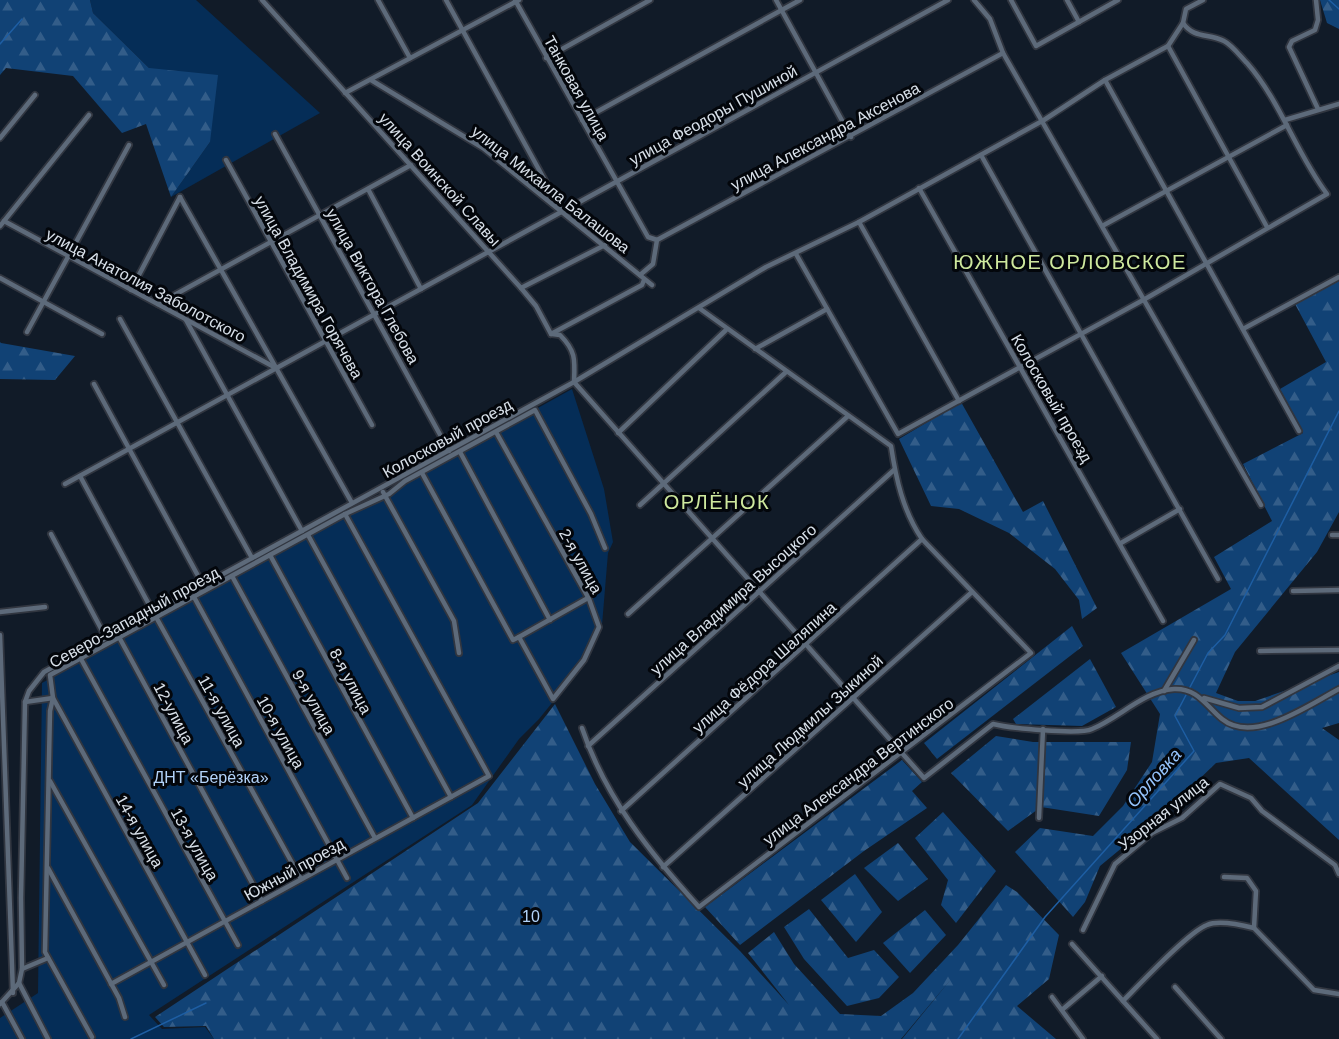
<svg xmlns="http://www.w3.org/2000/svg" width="1339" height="1039" font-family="Helvetica,sans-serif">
  <defs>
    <pattern id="forest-firs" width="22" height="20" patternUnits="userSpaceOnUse" patternTransform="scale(1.5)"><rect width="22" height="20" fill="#114275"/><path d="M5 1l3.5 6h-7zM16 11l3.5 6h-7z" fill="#335d89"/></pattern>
  </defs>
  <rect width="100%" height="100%" fill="#111b28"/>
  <g fill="#052d57">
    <polygon points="90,0 196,0 320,113 171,197 210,142 149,68 93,13"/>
    <polygon points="572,389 604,489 613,542 608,553 602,625 586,661 539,719 519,739 472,805 149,1015 162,1029 205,1027 214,1039 0,1039 0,1018 38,993 42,683"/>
  </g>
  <g fill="url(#forest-firs)">
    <polygon points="0,0 90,0 93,13 149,68 218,75 210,142 171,197 146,124 122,133 73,76 6,68 0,75"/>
    <polygon points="1320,0 1339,0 1339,29 1327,23"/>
    <polygon points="1339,279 1339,512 1317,552 1235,652 1216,693 1238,701 1255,701 1339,672 1339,723 1322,728 1339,740 1339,840 1249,758 1216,763 1164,813 1100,866 1085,902 1073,917 1015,852 1040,828 1093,836 1123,806 1152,762 1160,714 1121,653 1231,589 1214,557 1272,521 1243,464 1303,433 1280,389 1326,362 1295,304"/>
    <polygon points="0,342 1,343 75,356 55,380 0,379"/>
    <polygon points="961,402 1023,512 1043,501 1097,608 1082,619 1079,600 1055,569 1009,533 959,509 931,506 899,439"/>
    <polygon points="1072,626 1083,646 937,759 924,743"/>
    <polygon points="1090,659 1116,707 1082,726 1016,724 1013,719"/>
    <polygon points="555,704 595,784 630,842 740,951 789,1005 748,953 774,932 794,964 840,1014 881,1016 913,993 958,945 1006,885 1017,892 1059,935 1049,979 1017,1006 1056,1039 902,1039 952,978 901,1039 214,1039 206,1026 164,1027 155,1017 478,803"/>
    <polygon points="996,736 1033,742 1131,742 1127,770 1099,816 1041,807 1008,831 951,773"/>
    <polygon points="902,760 922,782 912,791 927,808 864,851 740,945 705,907"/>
    <polygon points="943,812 996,871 956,923 941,905 948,880 915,838"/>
    <polygon points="898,843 928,879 898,901 864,868"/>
    <polygon points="855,874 882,912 856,942 821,900"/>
    <polygon points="809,909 848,958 874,950 899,977 879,998 847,1006 804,959 784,927"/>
    <polygon points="925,910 946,935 910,973 883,943"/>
  </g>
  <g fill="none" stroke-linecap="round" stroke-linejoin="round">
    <g stroke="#1e5ea3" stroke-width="1.5">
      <polyline points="1329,0 1339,9"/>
      <polyline points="0,44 22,19"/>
      <polyline points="1189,689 1208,653 1225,635 1339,411"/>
      <polyline points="131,1039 206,1003"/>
      <polyline points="958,1039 1045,917 1194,751 1175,716 1187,693"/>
    </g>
    <defs>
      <g id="minor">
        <polyline points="262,0 521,288 536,306 551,334"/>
        <polyline points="378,0 410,58"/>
        <polyline points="446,0 560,208"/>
        <polyline points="515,0 648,237 657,240 653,264 640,275"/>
        <polyline points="776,0 851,137"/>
        <polyline points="974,0 990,19 1003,53 1261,505"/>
        <polyline points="1011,0 1036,46 1118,0"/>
        <polyline points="1067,0 1079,22"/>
        <polyline points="1316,0 1318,20 1315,30 1292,41 1289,47 1318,109"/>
        <polyline points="1168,46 1267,227"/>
        <polyline points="546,58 650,0"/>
        <polyline points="371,80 483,148 652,285"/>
        <polyline points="1105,80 1299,431"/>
        <polyline points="345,93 519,0"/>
        <polyline points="582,120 800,0"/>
        <polyline points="1285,120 1339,104"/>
        <polyline points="275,134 449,451"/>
        <polyline points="0,138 35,95"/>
        <polyline points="981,155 1218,579"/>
        <polyline points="226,160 372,425"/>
        <polyline points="919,188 1163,621"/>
        <polyline points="368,189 421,289"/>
        <polyline points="180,197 352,503"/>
        <polyline points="4,221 276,368"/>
        <polyline points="859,222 959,401"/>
        <polyline points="1104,225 1287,125"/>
        <polyline points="0,226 89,115"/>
        <polyline points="657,240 1003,53"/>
        <path d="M 796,254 L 898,434 L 1145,299 L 1327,194 C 1296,153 1281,102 1247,63 C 1241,57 1232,45 1224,41 C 1209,33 1194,39 1183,23"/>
        <polyline points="0,278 102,334"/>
        <polyline points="521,288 605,245"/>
        <polyline points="131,290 180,197"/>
        <polyline points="158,304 411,165"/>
        <polyline points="120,319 252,558"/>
        <polyline points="186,320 302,531"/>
        <polyline points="1243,329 1339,277"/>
        <polyline points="27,332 129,145"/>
        <polyline points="551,334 642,285 644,280"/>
        <path d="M 552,334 L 560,335 C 576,351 575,360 574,382"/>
        <polyline points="755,349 827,309"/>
        <path d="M 574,382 L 924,778 L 993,724 C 1009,728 1079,735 1092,729 C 1119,718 1144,691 1174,689 C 1198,688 1206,706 1222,719 C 1254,745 1310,704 1339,689"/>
        <polyline points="94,384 203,585"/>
        <polyline points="618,433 726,330"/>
        <polyline points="460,452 550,620"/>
        <polyline points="422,473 513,640 519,637 553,699 584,660 599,627 589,599 496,432"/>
        <polyline points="80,476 153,612"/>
        <polyline points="65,484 948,0"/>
        <polyline points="383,492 454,621 459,653"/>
        <polyline points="640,505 786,372"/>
        <polyline points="51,534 106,638"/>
        <polyline points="308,535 451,797"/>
        <polyline points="1332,535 1339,535"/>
        <polyline points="1121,543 1180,509"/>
        <polyline points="270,555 413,818"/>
        <polyline points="232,576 375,838"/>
        <polyline points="1293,591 1339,590"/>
        <polyline points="194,597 347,878"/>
        <polyline points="0,612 45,607"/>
        <polyline points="628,614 848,416"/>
        <polyline points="156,617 301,879"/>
        <polyline points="0,635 13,993"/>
        <polyline points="119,637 262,901"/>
        <polyline points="519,637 588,598"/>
        <polyline points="1260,651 1339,650"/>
        <polyline points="81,659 238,945"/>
        <polyline points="1164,691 1194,640"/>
        <polyline points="1204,698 1239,708 1262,707 1339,666"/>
        <polyline points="25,702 53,698 205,975"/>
        <path d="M 582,728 C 605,797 650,853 699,907 L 1031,653 L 922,539 C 903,511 896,479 891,446 L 699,308"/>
        <polyline points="588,746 894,470"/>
        <polyline points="50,781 164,985"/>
        <polyline points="621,811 922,539"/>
        <polyline points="1039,818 1043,729"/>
        <polyline points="663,867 972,592"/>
        <polyline points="48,868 119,998 125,1017"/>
        <polyline points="1224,877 1247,878 1256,891 1254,928"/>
        <polyline points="1083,930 1115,864 1152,833 1182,818 1220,784 1251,798 1262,811 1335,865 1339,874"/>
        <polyline points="1072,944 1157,1039"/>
        <polyline points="22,969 48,958"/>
        <polyline points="19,983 48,1039"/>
        <polyline points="111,984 489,776 345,514"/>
        <polyline points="1175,987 1221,1039"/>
        <polyline points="1052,997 1083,1039"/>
        <path d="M 1123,1001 C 1139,985 1188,932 1207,925 C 1218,920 1242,925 1254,928 L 1314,990 L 1339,994"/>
        <polyline points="2,1002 22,1039"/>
        <polyline points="0,1004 19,983 22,969 21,898 25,702 29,691 44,672 574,382 766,267 859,222 1044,120 1105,80 1168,46 1183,23 1186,9 1203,0"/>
        <polyline points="1063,1009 1102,976"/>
        <polyline points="92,1037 45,952 50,711 53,698 50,675 345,514 389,494 405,481 535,410 591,514 605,548"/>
      </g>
    </defs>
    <use href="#minor" stroke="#313640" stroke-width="8"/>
    <use href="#minor" stroke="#5d6a7a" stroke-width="4.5"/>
  </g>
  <g text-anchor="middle" stroke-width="6" stroke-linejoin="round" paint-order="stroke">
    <g font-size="16" fill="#d9e1ea" stroke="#03060b">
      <text transform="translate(577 88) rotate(61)" y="6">Танковая улица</text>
      <text transform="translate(713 115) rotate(-29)" y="6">улица Феодоры Пушиной</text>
      <text transform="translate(825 136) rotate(-28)" y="6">улица Александра Аксенова</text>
      <text transform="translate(440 179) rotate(48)" y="6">улица Воинской Славы</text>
      <text transform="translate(551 189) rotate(38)" y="6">улица Михаила Балашова</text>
      <text transform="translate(146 285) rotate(28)" y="6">улица Анатолия Заболотского</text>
      <text transform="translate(373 286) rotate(61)" y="6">улица Виктора Глебова</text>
      <text transform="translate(309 287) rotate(61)" y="6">улица Владимира Горячева</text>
      <text transform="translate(1052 398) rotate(60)" y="6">Колосковый проезд</text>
      <text transform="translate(447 438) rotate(-29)" y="6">Колосковый проезд</text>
      <text transform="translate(581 561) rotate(61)" y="6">2-я улица</text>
      <text transform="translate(733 599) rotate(-42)" y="6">улица Владимира Высоцкого</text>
      <text transform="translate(134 617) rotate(-29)" y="6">Северо-Западный проезд</text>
      <text transform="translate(764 667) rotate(-42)" y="6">улица Фёдора Шаляпина</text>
      <text transform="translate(351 681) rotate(62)" y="6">8-я улица</text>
      <text transform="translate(314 702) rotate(61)" y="6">9-я улица</text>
      <text transform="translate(222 711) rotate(61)" y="6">11-я улица</text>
      <text transform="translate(174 713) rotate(62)" y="6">12-улица</text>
      <text transform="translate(810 721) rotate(-42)" y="6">улица Людмилы Зыкиной</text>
      <text transform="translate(281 732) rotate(61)" y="6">10-я улица</text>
      <text transform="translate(858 771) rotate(-37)" y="6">улица Александра Вертинского</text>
      <text transform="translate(1163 813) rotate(-38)" y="6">Узорная улица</text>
      <text transform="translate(140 831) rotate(61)" y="6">14-я улица</text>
      <text transform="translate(195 844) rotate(61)" y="6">13-я улица</text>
      <text transform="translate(294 869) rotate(-29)" y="6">Южный проезд</text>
    </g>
    <g font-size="16" fill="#b3d3f9" stroke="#03060b">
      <text x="211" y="783">ДНТ «Берёзка»</text>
      <text x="531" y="922">10</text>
    </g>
    <g font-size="18" font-style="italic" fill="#96c5fe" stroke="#03060b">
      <text transform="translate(1154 778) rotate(-48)" y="6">Орловка</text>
    </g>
    <g font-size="20" letter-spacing="1.5" fill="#cee89e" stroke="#03060b">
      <text x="1070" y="269">ЮЖНОЕ ОРЛОВСКОЕ</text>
      <text x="717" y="509">ОРЛЁНОК</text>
    </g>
  </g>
</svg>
